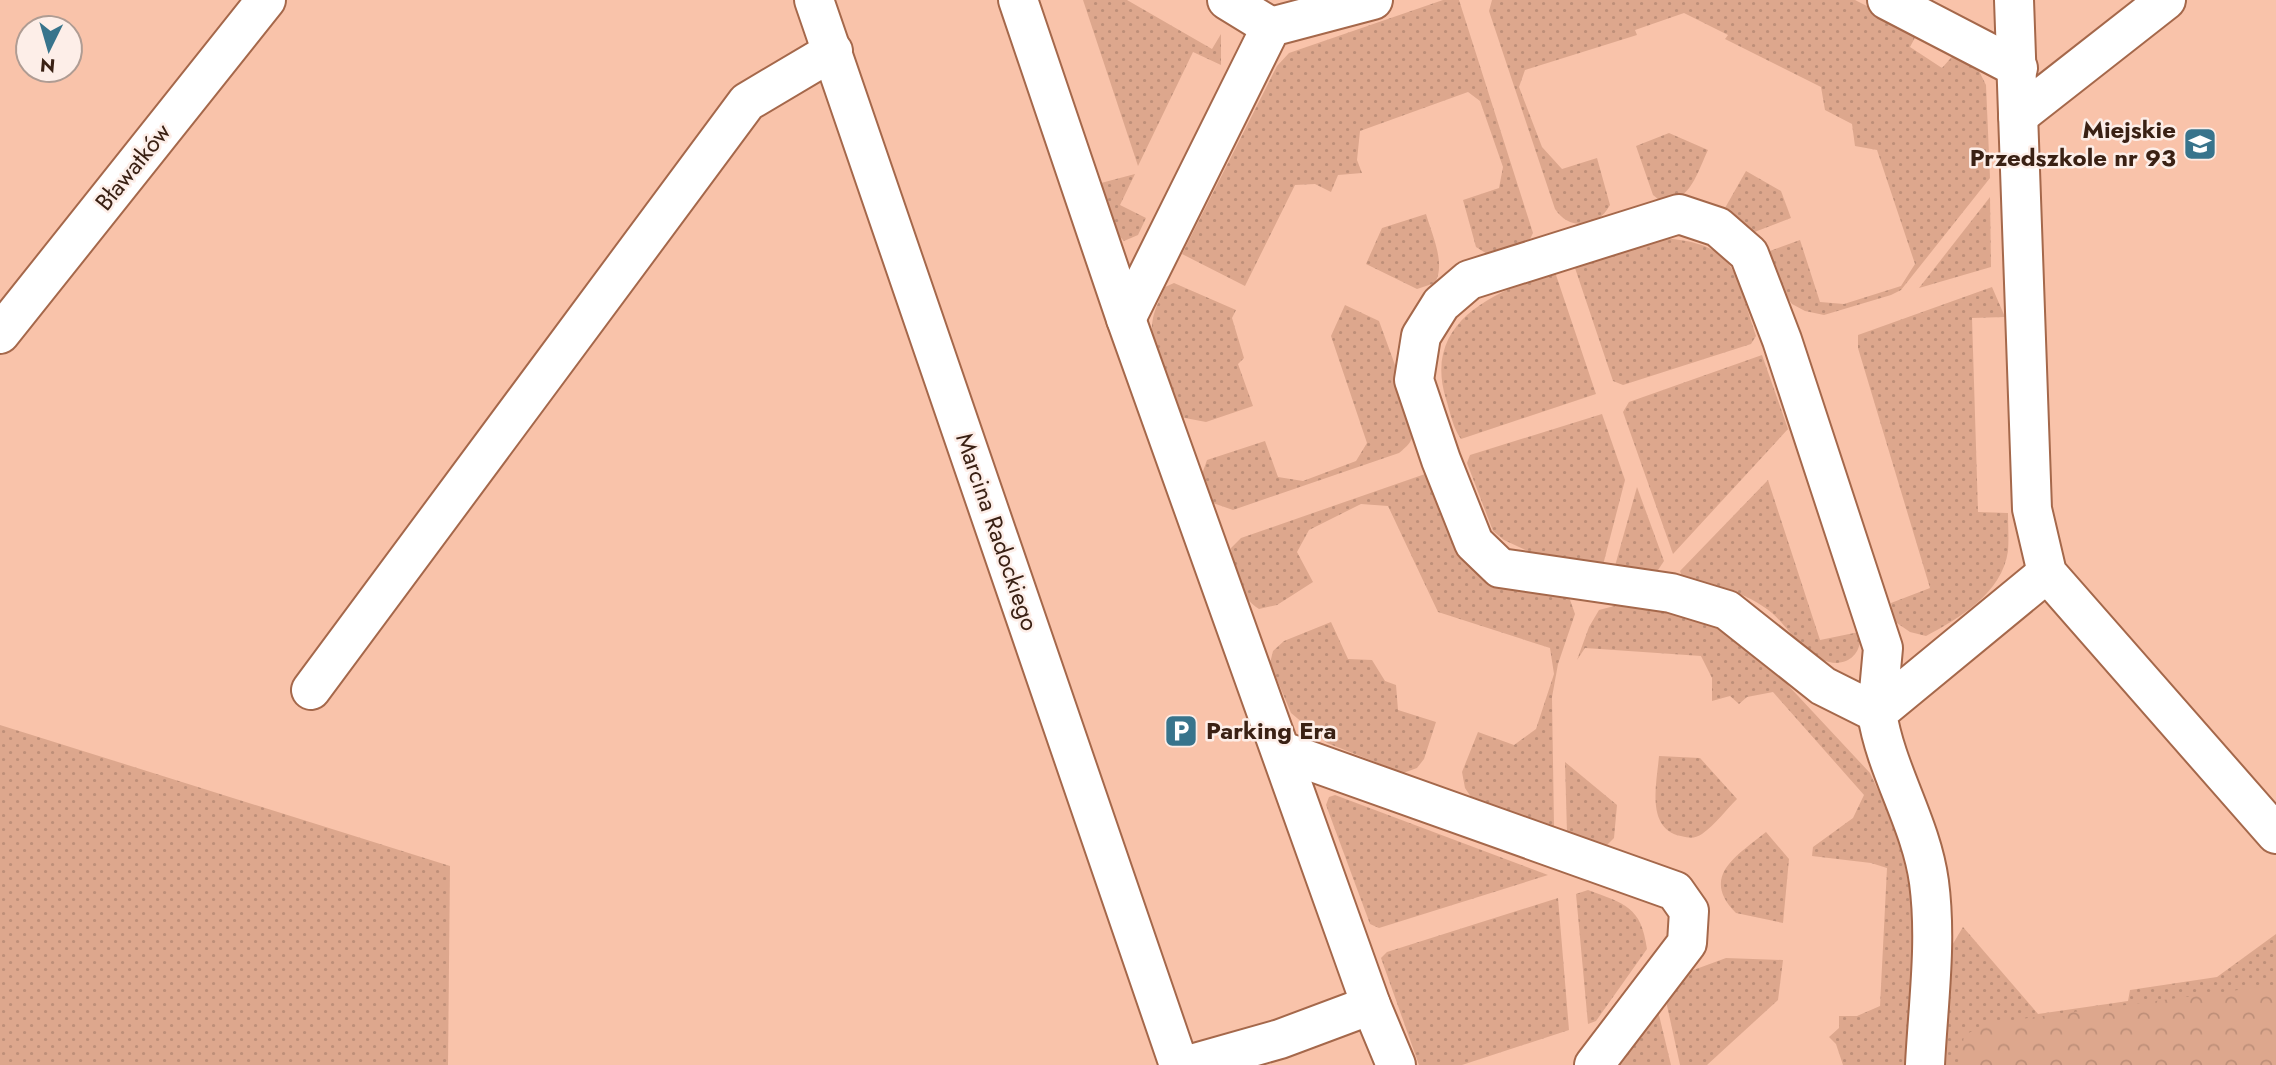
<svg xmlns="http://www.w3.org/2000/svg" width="2276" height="1065" font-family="Jost,sans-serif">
  <defs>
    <pattern id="grass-dots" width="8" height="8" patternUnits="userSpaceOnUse" patternTransform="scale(1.75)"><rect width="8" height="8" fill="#dda78d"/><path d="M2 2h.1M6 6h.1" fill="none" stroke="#be8f79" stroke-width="1.8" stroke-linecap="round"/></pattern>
    <pattern id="park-crowns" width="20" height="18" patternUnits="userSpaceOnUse" patternTransform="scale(1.75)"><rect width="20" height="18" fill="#dda78d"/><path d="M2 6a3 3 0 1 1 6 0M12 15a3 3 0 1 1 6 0" fill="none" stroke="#be8f79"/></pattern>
  </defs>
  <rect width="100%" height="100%" fill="#f9c3aa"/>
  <g fill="url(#grass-dots)">
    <polygon points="1083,0 1127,0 1212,49 1221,34 1221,65 1193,52 1138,166"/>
    <polygon points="1443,0 1459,0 1533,233 1528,243 1492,257 1476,247 1463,200 1499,188 1503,167 1480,101 1468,92 1360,131 1357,160 1362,173 1338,175 1331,192 1315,184 1295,185 1245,286 1182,254 1277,66 1289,53"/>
    <path d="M 1492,0 L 1855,0 L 1918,32 L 1910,47 L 1942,68 L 1957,51 L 1979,71 L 1986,85 L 1990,178 L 1901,290 L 1891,295 L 1824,315 L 1805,311 L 1792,304 L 1783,292 L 1770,251 L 1800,240 L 1820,302 L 1844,304 L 1901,286 L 1915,264 L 1877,150 L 1855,146 L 1852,124 L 1825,110 L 1821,87 L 1725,39 L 1728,35 L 1684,13 L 1635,30 L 1637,35 L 1525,70 L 1519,87 L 1542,147 L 1562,169 L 1597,158 L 1610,205 C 1598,228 1569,231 1555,209 L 1489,11 Z"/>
    <path d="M 1669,133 L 1708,150 C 1697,173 1691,200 1663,203 L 1653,195 L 1636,146 Z"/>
    <polygon points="1746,171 1781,191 1791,218 1752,233 1743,229 1725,208"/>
    <polygon points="1135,174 1120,205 1146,218 1138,235 1124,241 1116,233 1101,183"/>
    <polygon points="1990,197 1991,267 1919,288"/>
    <path d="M 1426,214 C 1432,235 1446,263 1435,283 L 1417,289 L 1366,264 L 1382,228 Z"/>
    <path d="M 1658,238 C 1738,242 1734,271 1756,336 L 1751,344 L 1623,385 L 1613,381 L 1574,265 Z"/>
    <path d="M 1555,272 L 1596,394 L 1461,439 C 1453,428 1450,412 1446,399 C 1422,321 1495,291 1555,272 Z"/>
    <path d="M 1174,283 L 1236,310 L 1232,318 L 1244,358 L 1238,364 L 1253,406 L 1206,422 L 1180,417 C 1169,388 1146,350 1153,318 C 1155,308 1161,297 1165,287 Z"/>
    <path d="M 1992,287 L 2005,317 L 1972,318 L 1978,512 L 2008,513 C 2008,525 2009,539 2008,551 C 2002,593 1960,618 1926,636 L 1910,632 L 1894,621 L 1891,603 L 1930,588 L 1858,348 L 1858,335 Z"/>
    <path d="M 1345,305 L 1379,321 L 1415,420 C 1415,436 1412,443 1399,453 L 1233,510 L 1210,502 L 1201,477 L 1207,460 L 1265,441 L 1278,477 L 1303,481 L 1356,461 L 1367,443 L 1331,336 Z"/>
    <polygon points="1762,355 1788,429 1673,554 1623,412 1629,402"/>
    <polygon points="1602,414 1625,480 1603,565 1530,552 1504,540 1493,531 1467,463 1470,455"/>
    <path d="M 1428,473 L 1446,521 L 1568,594 L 1575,614 L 1558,664 L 1552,697 L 1554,827 L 1473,800 L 1465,788 L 1462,772 L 1478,732 L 1514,745 L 1536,729 L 1554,674 L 1550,648 L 1438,612 L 1388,506 L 1361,504 L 1309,530 L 1297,552 L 1313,582 L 1277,605 L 1259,609 C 1239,597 1234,569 1231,548 L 1241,538 Z"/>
    <path d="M 1768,480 L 1820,640 L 1859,632 C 1864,650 1850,667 1829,662 C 1805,657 1789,628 1772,613 C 1748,593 1713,583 1682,577 L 1680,571 Z"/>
    <polygon points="1637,487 1664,561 1656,573 1615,566"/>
    <polygon points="1622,604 1678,612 1717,625 1770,666 1870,773 1897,831 1911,894 1915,973 1907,1065 1843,1065 1836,1044 1829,1037 1839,1028 1839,1016 1857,1016 1880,1006 1887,868 1871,863 1812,856 1813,847 1853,818 1864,795 1773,692 1747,697 1739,704 1730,696 1712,701 1712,678 1701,656 1585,648 1577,660 1589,627 1599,610"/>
    <polygon points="1331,622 1348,659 1372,660 1385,681 1396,685 1398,710 1436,722 1424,759 1417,768 1403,773 1327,743 1291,713 1270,663 1273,651 1284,641"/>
    <polygon points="0,725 450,866 448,1065 0,1065"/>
    <path d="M 1659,756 L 1700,758 L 1737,799 C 1726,810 1715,825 1702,834 C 1694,839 1690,838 1681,836 C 1645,829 1657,782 1659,756 Z"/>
    <polygon points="1565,762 1617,805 1614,838 1607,845 1567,833"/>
    <polygon points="1335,795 1548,875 1379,928 1370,924 1326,805 1329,797"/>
    <path d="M 1766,832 L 1789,859 L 1783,923 L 1736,913 C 1699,876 1738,855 1766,832 Z"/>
    <path d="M 1588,890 C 1625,904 1641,906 1647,949 L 1596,1021 L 1588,1024 L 1576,894 Z"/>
    <polygon points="1558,898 1569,1030 1462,1065 1419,1065 1381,958 1387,952"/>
    <polygon points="1963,927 2038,1014 2128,1001 2130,990 2217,977 2276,934 2276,1050 2078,1065 1946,1065 1951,947"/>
    <polygon points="1726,958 1783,960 1778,1000 1707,1065 1680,1065 1666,1001 1688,972"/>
    <polygon points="1658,1011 1671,1065 1617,1065"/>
  </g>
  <polygon fill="url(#park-crowns)" points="2276,985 2276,1065 1960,1065 1964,1035 1990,1023"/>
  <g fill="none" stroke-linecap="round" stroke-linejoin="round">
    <defs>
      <g id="minor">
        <polyline points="814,0 1179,1065"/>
        <polyline points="1018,0 1126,319 1371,1005 1396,1065"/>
        <polyline points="1227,0 1271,27"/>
        <polyline points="1887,0 2018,68"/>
        <polyline points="2014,0 2032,509 2047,573 2276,834"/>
        <polyline points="2018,116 2166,0"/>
        <polygon points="1679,214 1718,227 1749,254 1782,340 1883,648 1877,713 1823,686 1727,610 1671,593 1500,568 1474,543 1441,460 1414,380 1421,336 1441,304 1469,280"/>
        <polyline points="1126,319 1271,27 1373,0"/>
        <polyline points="0,334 266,0"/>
        <polyline points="311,690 747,102 833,51"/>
        <polyline points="1282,751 1675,891 1689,911 1687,943 1594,1065"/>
        <polyline points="1188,1065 1280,1039 1371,1005"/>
        <path d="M 1925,1065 C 1928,1005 1937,942 1929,882 C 1921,823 1886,771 1877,713 L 2047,573"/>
      </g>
    </defs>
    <use href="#minor" stroke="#a5684b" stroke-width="42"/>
    <use href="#minor" stroke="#fff" stroke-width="38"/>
  </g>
  <defs>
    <symbol id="school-square" viewBox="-11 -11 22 22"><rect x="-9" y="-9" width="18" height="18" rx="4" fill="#38748c" stroke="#fdeee8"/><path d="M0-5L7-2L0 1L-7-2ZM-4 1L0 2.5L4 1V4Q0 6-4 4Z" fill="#fff"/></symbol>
    <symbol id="parking-square" viewBox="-11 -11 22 22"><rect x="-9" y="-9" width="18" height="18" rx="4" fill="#38748c" stroke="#fdeee8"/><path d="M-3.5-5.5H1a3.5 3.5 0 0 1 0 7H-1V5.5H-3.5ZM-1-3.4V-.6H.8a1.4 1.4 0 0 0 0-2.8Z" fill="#fff"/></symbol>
  </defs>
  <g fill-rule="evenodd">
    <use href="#school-square" x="2181" y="125" width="38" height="38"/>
    <use href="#parking-square" x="1162" y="712" width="38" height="38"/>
  </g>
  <g text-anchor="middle" stroke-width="5" stroke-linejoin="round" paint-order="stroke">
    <g font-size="24" font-weight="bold" fill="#3a2114" stroke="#fdeee8" text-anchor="end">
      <text x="2176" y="138">Miejskie<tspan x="2176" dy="28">Przedszkole nr 93</tspan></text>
      <text x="1206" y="739" text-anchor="start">Parking Era</text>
    </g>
    <g font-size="24" fill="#3a2114" stroke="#fdeee8">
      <text transform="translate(133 167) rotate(-51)" y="8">Bławatków</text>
      <text transform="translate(997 532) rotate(71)" y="8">Marcina Radockiego</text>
    </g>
  </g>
  <g transform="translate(49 49) rotate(185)"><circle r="33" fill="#fdeee8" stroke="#af9c93" stroke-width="2"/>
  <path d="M0-5L12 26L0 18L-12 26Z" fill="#38748c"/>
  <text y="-10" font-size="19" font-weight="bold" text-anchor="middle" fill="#3a2114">N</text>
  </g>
</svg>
